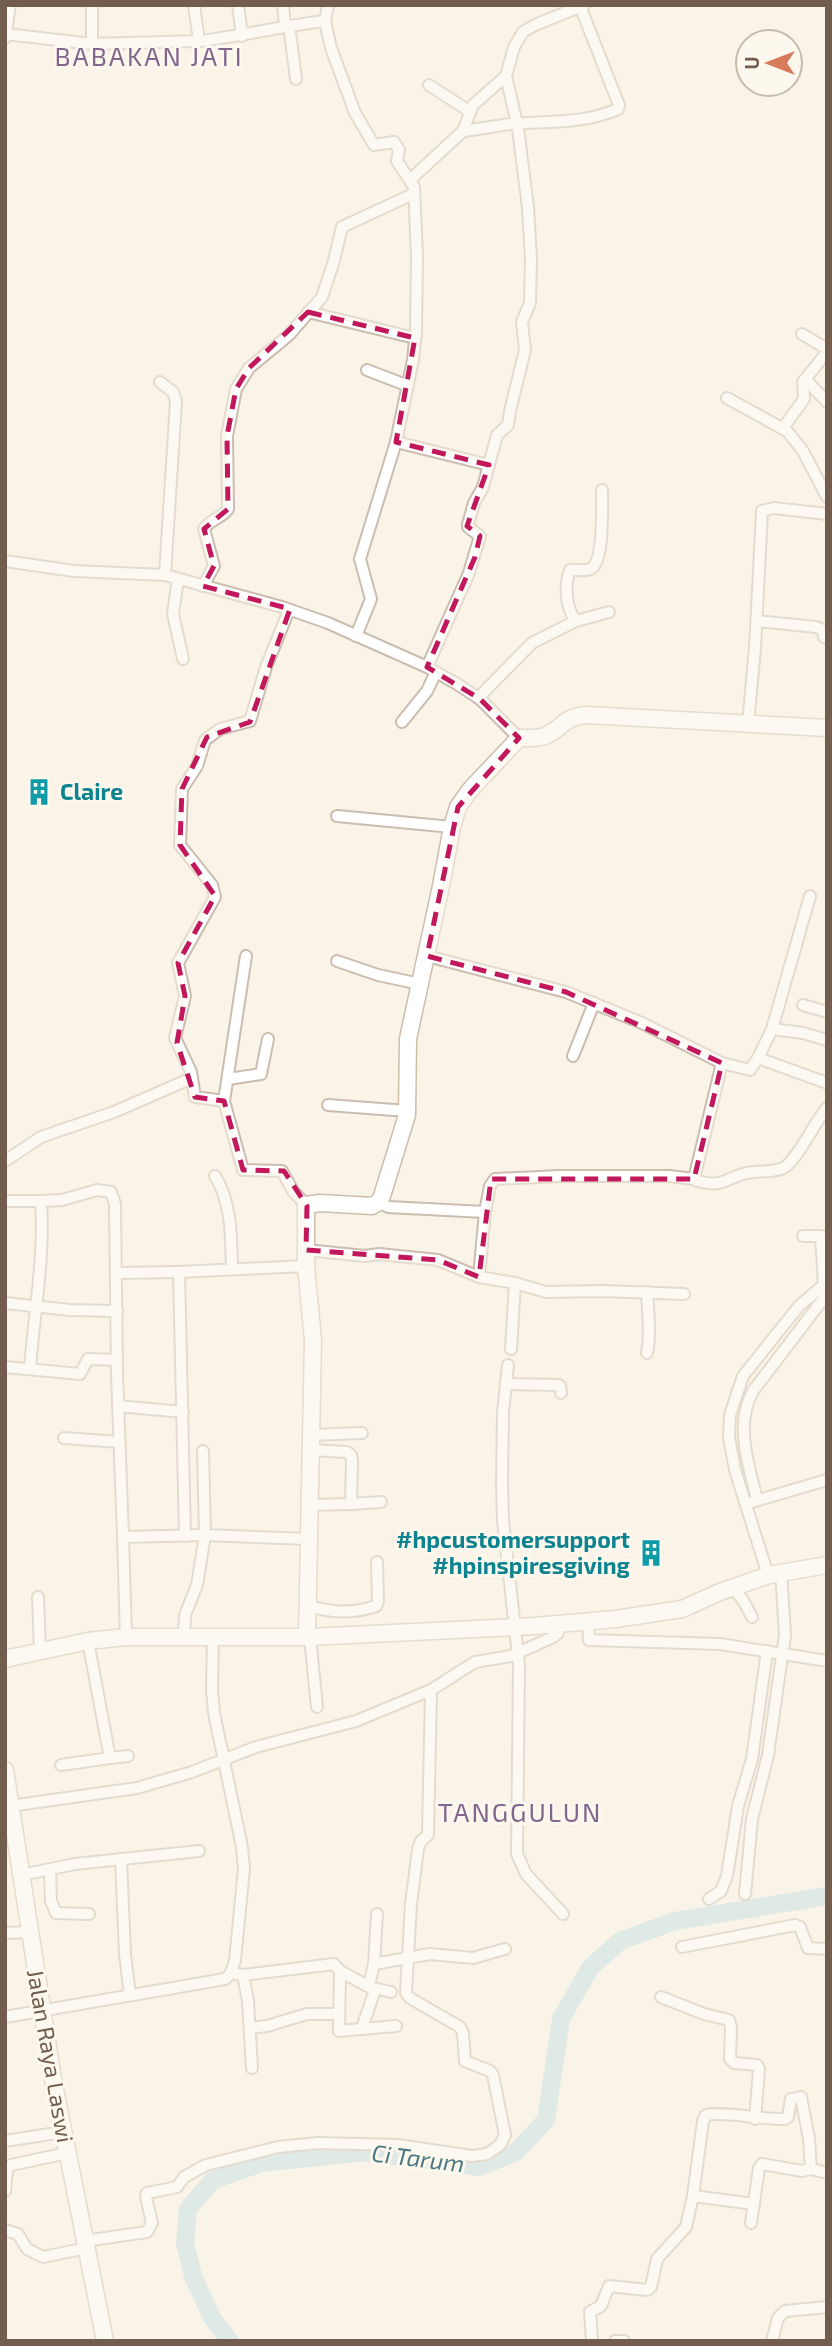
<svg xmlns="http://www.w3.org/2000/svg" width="832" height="2346" font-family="'Exo 2',sans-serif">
  <rect width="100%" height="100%" fill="#faf4e8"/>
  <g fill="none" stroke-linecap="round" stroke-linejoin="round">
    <polyline stroke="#bfdbe2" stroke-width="18" points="230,2341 212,2318 193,2276 185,2243 188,2209 213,2180 262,2163 364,2152 479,2167 516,2152 546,2120 561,2019 590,1968 620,1941 675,1921 827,1896"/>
    <defs>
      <g id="street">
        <polyline points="92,5 92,44"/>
        <polyline points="238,5 242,36"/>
        <polyline points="283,5 285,26"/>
        <polyline points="328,5 325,21 331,48 355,113 374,145 394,142 399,150 397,161 414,187 417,256 416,332 413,360 396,442 360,559 371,599 356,636"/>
        <polyline points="289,25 296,79"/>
        <polyline points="6,34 92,44 199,41 194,5"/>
        <polyline points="5,38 10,5"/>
        <path d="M 199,41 C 242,36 282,26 325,21"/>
        <polyline points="429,85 469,111"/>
        <path d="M 463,131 C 479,129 495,126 511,124 C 548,121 584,124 618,109 L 619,105 L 580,6"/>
        <polyline points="410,180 463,131 473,105 506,76 514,47 523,32 535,25 584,5"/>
        <polyline points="308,312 415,338"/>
        <polyline points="802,334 827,349"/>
        <polyline points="367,370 406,385"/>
        <polyline points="805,379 827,402"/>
        <polyline points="160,382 173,392 176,401 165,575"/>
        <polyline points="727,398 787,431 803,451 827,497"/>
        <polyline points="783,428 804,399 803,382 827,352"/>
        <polyline points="396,442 489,465"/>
        <polyline points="5,561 74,571 165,575 282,607 328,623 427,667 457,684 480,699 519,738"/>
        <polyline points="178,579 173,614 183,659"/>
        <path d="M 203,586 L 214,566 L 204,529 C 209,520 222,518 228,509 L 227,436 L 236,389 L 249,368 L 289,335 L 322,297 L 333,264 L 342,227 L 413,194"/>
        <polyline points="289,610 266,667 250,721 220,729 205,740 197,766 182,789 180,845 212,885 215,897 178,963 185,996 175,1038 191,1072 195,1097 224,1101 243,1170 282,1171 293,1191 306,1205"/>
        <path d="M 576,621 C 566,609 564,585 570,570 C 576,569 587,572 592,568 C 604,559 602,506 602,490"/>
        <polyline points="757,621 816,627 823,630 824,637 827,638"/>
        <polyline points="427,667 469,573 480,536 468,527 468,524 474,503 483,487 497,435 508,425 510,411 525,350 522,322 530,303 531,258 528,208 518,128 506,76"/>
        <polyline points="478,698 532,643 576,621 609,612"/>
        <polyline points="402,722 427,691 436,672"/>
        <polyline points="748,724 755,648 762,511 774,508 827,514"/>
        <polyline points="337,816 452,827"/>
        <path d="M 427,956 L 566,992 L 642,1023 L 722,1063 L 694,1179 L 697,1181 C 723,1187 721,1181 743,1174 C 756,1170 769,1173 781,1169 C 796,1164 814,1122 827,1108"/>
        <polyline points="337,961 378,975 420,984"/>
        <polyline points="803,1005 827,1012"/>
        <polyline points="772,1029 810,896"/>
        <polyline points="573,1056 594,1003"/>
        <polyline points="758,1058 772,1029 803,1033 827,1040"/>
        <polyline points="722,1063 750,1070 758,1058 827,1083"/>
        <polyline points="228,1079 261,1074 268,1039"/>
        <polyline points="224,1101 246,956"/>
        <polyline points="328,1105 407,1111"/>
        <polyline points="5,1161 41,1137 114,1112 192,1078"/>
        <path d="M 215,1176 C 232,1203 231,1237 232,1269"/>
        <polyline points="5,1201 41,1201"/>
        <polyline points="379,1202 388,1207 485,1212 490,1186 495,1179 560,1176 669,1176 694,1179"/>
        <polyline points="803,1236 821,1236 824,1284"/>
        <polyline points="306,1250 365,1256 379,1254 438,1260 479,1277 515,1283 546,1292 603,1291 684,1294"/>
        <polyline points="117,1273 179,1272"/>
        <polyline points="479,1277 485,1212"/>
        <polyline points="5,1303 70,1310 117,1311"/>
        <polyline points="511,1349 515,1283"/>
        <path d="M 647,1353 C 651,1334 648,1313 647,1292"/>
        <polyline points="508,1365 503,1412 502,1483 503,1521 519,1664 517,1854 526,1874 563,1914"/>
        <polyline points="5,1367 80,1374 88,1359 117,1360"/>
        <path d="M 30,1369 C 34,1313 45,1256 41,1201 L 62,1200 L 97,1190 L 111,1192 L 115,1204 L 117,1374 L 123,1537"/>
        <polyline points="506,1384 558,1385 560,1386 561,1393"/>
        <polyline points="118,1406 183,1412"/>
        <polyline points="311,1435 362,1433"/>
        <polyline points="64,1438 119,1442"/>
        <polyline points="203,1451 205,1535 309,1539"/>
        <path d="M 757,1500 C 749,1465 734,1425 753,1391 L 827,1294"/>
        <polyline points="752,1502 827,1480"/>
        <polyline points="351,1504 381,1502"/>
        <polyline points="310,1505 351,1504 352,1461 351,1455 347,1452 311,1450"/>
        <polyline points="185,1536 179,1272 306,1266"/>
        <polyline points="768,1575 735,1470 729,1437 730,1415 743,1376 799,1306 827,1282"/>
        <polyline points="733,1587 744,1602 752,1617"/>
        <polyline points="38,1597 40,1651"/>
        <path d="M 307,1605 C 331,1613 352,1614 376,1606 L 378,1602 L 377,1562"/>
        <polyline points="588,1622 589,1640 720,1644 827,1661"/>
        <polyline points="126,1637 123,1537 205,1535 197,1585 185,1615 184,1636"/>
        <polyline points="310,1637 317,1707"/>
        <polyline points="88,1641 110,1758 128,1756"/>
        <polyline points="61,1765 110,1758"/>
        <polyline points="10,1806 137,1788 192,1772 256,1747 356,1721 431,1690 475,1662 511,1656 553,1637 558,1633 559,1625"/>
        <polyline points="121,1859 125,1954 130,1995"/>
        <polyline points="50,1869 51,1901 56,1913 89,1914"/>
        <polyline points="21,1875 75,1864 199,1851"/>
        <polyline points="745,1894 752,1819 768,1755 785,1635 781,1572"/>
        <polyline points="709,1899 721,1891 727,1876 738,1806 752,1759 767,1651"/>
        <polyline points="5,1933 30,1932"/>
        <polyline points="682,1947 795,1925 800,1927 808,1948 827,1949"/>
        <polyline points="374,1964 377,1914"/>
        <polyline points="340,1971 375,1990 362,2028"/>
        <polyline points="231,1973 243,1975 334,1964 340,1971 339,2031 396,2026"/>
        <polyline points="243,1975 248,2001 252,2068"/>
        <polyline points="369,1985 374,1964 430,1954 473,1958 505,1949"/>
        <polyline points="374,1988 391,1992"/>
        <polyline points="661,1997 704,2014 729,2020 731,2028 730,2059 734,2063 757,2065 759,2069 755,2119"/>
        <polyline points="5,2017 225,1979 231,1973 235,1960 244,1869 242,1847 214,1713 212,1690 213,1637"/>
        <polyline points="250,2028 267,2026 307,2014 338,2014"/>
        <polyline points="5,2141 63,2132"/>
        <polyline points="5,2191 7,2170 11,2165 67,2153"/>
        <path d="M 754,2204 L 693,2196 L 703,2121 L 706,2115 C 722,2111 764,2120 785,2119 L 788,2117 L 791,2099 L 801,2097 L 809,2139 L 811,2169"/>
        <polyline points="751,2223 759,2168 762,2164 802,2171 811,2169 827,2173"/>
        <polyline points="5,2230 18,2234 27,2249 43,2257 87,2248"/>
        <polyline points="84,2241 147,2232 152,2223 146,2197 147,2193 177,2187 184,2177 206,2165 278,2147 318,2143 398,2145 472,2156 487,2154 500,2145 505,2135 493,2075 490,2071 465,2061 463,2033 460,2027 410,1998 406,1993 411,1904 418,1849 421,1841 428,1835 431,1690"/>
        <polyline points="592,2341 590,2312 601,2306 609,2286 647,2290 651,2287 657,2259 686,2227 693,2196"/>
        <polyline points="615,2341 624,2341"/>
        <polyline points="772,2341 778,2318 785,2311 827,2307"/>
      </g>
      <g id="secondary">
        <path d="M 307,1637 L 313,1340 L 306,1266 L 306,1205 L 320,1203 L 372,1206 L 379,1202 L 382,1196 L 407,1115 L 408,1039 L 441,886 L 452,827 L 458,807 L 470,790 L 519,738 C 528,738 541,739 549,734 C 565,725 563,718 586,715 L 827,728"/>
        <polyline points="5,1659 88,1641 126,1637 310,1637 535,1626 615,1619 682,1609 720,1592 769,1575 827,1565"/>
        <polyline points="5,1770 53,2079 105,2341"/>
      </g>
    </defs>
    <use href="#street" stroke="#cbbdaf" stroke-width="14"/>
    <use href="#secondary" stroke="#cebdad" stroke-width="19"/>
    <use href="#street" stroke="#fff" stroke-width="10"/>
    <use href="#secondary" stroke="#fff" stroke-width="16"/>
  </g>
  <path d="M0 0H832V2346H0ZM 308,312 L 415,338 L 396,442 L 489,465 L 467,526 L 480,536 L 475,557 L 427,667 L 480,699 L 519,738 L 458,807 L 427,956 L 566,992 L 722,1063 L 694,1179 L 491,1179 L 479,1277 L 438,1260 L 306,1250 L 307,1206 L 284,1171 L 243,1170 L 224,1101 L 195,1097 L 177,1043 L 185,996 L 178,963 L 215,896 L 180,845 L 182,789 L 207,737 L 250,722 L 290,609 L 203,586 L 214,566 L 204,529 L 228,509 L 227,436 L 236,389 L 249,368 Z" fill="#faf4e8" fill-opacity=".55" fill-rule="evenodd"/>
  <path fill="none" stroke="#c2185b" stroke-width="5" stroke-dasharray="14 9" stroke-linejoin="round" d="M 308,312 L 415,338 L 396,442 L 489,465 L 467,526 L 480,536 L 475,557 L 427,667 L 480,699 L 519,738 L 458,807 L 427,956 L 566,992 L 722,1063 L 694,1179 L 491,1179 L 479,1277 L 438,1260 L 306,1250 L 307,1206 L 284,1171 L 243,1170 L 224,1101 L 195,1097 L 177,1043 L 185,996 L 178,963 L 215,896 L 180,845 L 182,789 L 207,737 L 250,722 L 290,609 L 203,586 L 214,566 L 204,529 L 228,509 L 227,436 L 236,389 L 249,368 Z"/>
  <defs>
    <symbol id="building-bare" viewBox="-9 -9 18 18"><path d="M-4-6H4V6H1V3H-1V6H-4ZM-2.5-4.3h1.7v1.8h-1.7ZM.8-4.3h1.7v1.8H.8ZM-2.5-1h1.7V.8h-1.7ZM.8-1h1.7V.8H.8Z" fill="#0f9aa8" stroke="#fdf8ee" stroke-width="2.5" paint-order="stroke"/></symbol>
  </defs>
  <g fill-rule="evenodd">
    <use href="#building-bare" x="20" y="773" width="38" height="38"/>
    <use href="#building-bare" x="632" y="1534" width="38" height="38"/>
  </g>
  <g text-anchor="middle" stroke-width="6" stroke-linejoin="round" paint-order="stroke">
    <g font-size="23" font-weight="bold" fill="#0d838f" stroke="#fdf8ee" text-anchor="start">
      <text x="60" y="800">Claire</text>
      <text x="630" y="1548" text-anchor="end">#hpcustomersupport<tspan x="630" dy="26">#hpinspiresgiving</tspan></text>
    </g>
    <g font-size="23" fill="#725d4f" stroke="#fdf8ee">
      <text transform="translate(50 2056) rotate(80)" y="8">Jalan Raya Laswi</text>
    </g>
    <g font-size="24" font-style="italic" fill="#4b7783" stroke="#fdf8ee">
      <text transform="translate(418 2159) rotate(7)" y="8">Ci Tarum</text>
    </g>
    <g font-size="26" letter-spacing="2" fill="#82668e" stroke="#fdf8ee">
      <text x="149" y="66">BABAKAN JATI</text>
      <text x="520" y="1822">TANGGULUN</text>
    </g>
  </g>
  <rect width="832" height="2346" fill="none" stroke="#725d4f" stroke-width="14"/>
  <g transform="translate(769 63) rotate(270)"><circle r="33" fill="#fdf8ee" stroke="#c5baae" stroke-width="2"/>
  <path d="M0-5L12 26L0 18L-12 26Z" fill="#d77b5a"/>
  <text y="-10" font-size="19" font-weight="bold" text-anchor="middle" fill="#725d4f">U</text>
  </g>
</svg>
